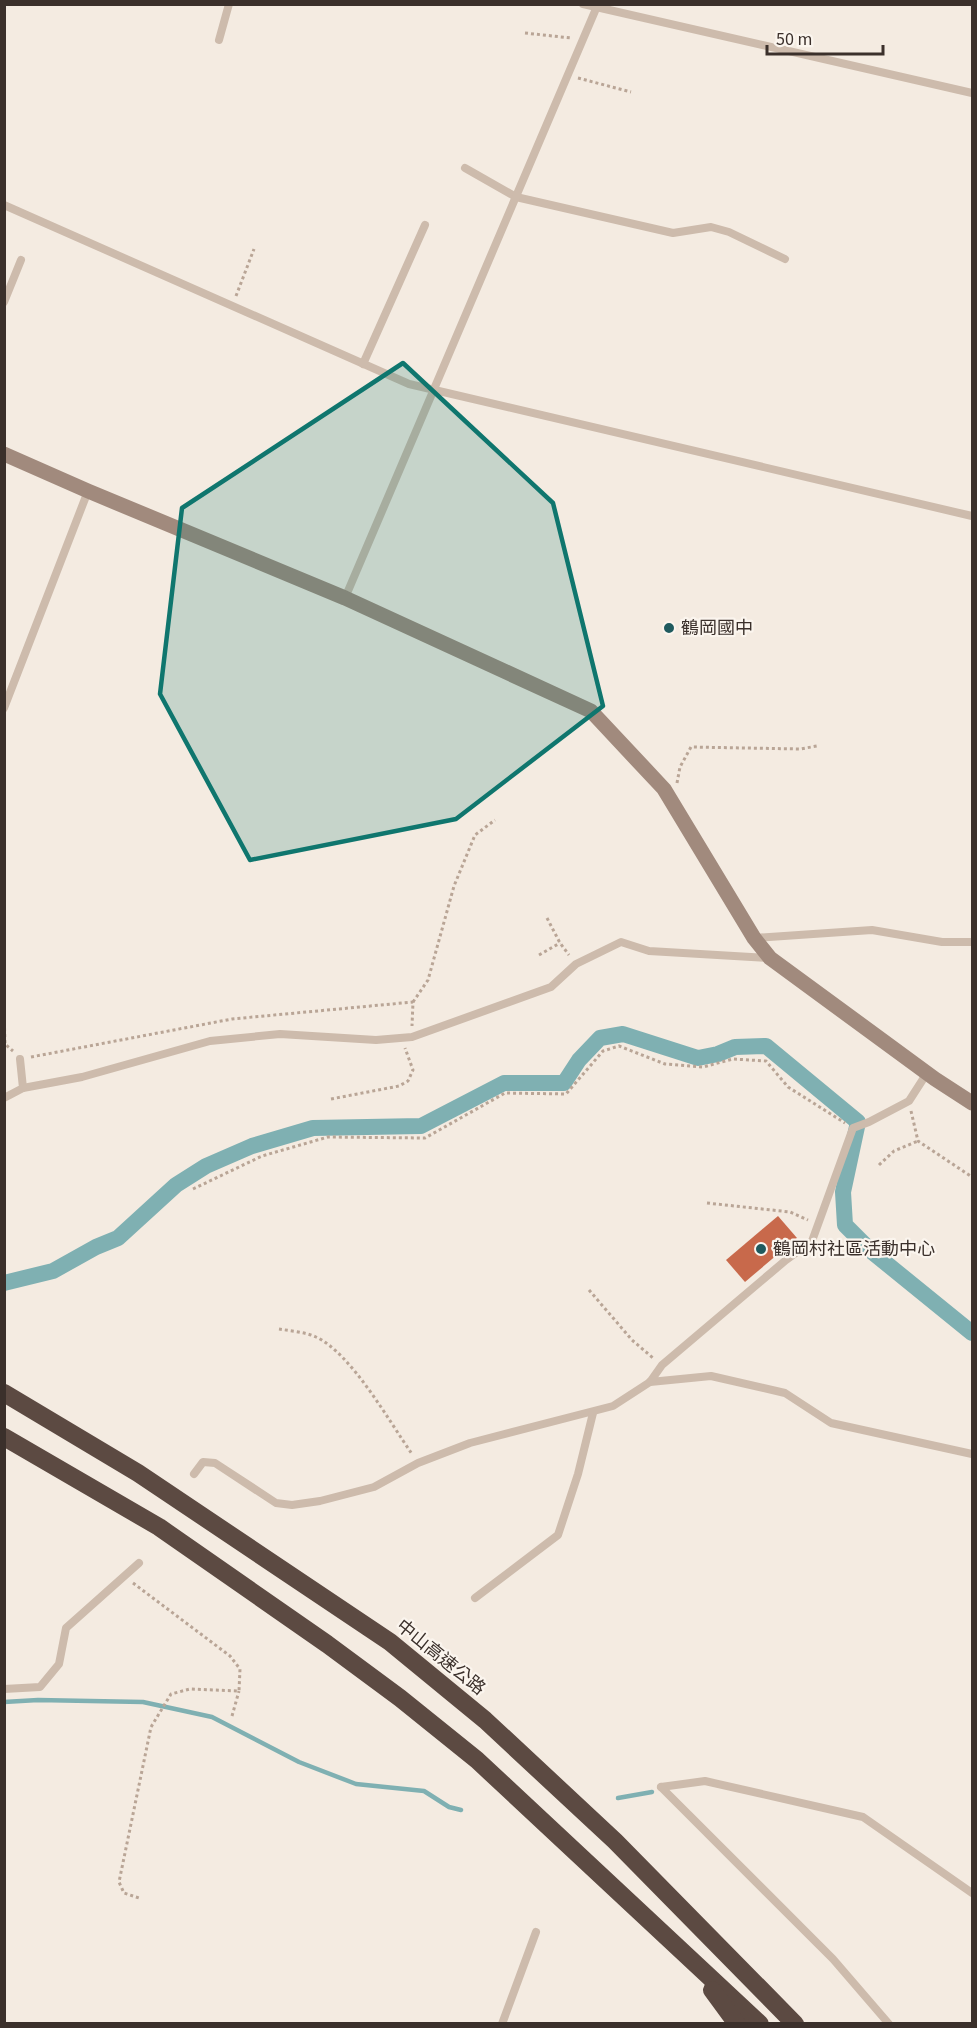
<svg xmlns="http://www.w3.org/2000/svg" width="977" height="2028" font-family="'Source Sans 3','Noto Sans TC',sans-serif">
  <rect width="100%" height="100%" fill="#f4ebe1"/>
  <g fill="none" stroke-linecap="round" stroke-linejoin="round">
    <g stroke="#7fb0b2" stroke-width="4.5">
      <polyline points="4,1702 38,1700 143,1702 212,1717 299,1762 356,1784 424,1791 449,1807 461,1810"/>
      <polyline points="618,1798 652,1792"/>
    </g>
    <polyline stroke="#7fb0b2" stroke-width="16" points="4,1283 53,1271 96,1247 118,1238 176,1185 206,1166 252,1146 313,1128 421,1126 504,1083 564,1083 579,1060 600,1038 623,1034 698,1058 718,1054 735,1047 766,1046 858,1122 843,1192 845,1225 871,1251 972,1333"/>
  </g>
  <polygon fill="#c8694b" points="778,1216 797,1238 745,1282 726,1260"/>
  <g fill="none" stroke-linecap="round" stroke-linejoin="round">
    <g stroke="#b9a596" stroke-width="3" stroke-dasharray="3 3" stroke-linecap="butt">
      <polyline points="525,33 571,38"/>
      <polyline points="578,78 631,92"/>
      <polyline points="236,296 254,249"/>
      <polyline points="677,783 680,767 691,747 800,749 817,746"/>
      <polyline points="547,918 560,943 569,955"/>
      <polyline points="539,955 560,943"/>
      <polyline points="413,1002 428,980 454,886 475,835 495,820"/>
      <polyline points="4,1010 5,1044 13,1051"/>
      <polyline points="31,1057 232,1019 413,1002 412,1026"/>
      <polyline points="331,1099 399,1086 408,1081 413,1070 405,1048"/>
      <polyline points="911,1111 918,1141 972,1177"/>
      <polyline points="879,1165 894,1151 918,1141"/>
      <polyline points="193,1189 262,1156 328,1137 425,1138 505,1093 566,1094 603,1051 619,1046 665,1064 703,1067 733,1059 766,1061 788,1087 845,1123"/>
      <polyline points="707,1203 790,1212 808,1220"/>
      <polyline points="589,1290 632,1340 653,1358"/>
      <path d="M 279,1329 C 291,1331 305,1332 316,1337 C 351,1353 389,1421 412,1454"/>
      <polyline points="133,1583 230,1656 240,1669 239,1691 190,1689 171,1694 151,1727 119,1882 124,1893 139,1898"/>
      <polyline points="232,1716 239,1691"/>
    </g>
    <g stroke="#cdbbac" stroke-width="8">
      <polyline points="583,4 972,93"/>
      <polyline points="219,40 229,4"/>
      <polyline points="465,168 516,197 673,233 711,227 729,232 785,259"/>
      <polyline points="4,205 409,384 972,516"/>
      <polyline points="4,302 21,260"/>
      <polyline points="363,364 425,225"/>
      <polyline points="345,598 598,4"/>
      <polyline points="4,708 88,491"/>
      <polyline points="754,938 872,930 942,942 972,942"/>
      <polyline points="23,1088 82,1077 210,1041 280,1034 376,1040 412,1037 551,987 576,964 621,942 649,951 769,958"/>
      <polyline points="4,1098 23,1088 20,1059"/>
      <polyline points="650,1382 711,1376 785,1393 831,1423 972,1454"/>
      <polyline points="194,1474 203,1462 215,1463 276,1503 292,1505 320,1501 374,1487 418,1463 470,1443 613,1406 650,1382 662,1365 786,1260 812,1241 853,1128 869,1122 909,1101 927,1073"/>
      <polyline points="475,1598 558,1535 578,1474 593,1413"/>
      <polyline points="4,1689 40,1687 59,1664 66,1628 139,1563"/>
      <polyline points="661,1787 705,1781 863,1817 972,1893"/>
      <polyline points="661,1787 833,1959 889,2024"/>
      <polyline points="502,2024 536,1932"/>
    </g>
    <polyline stroke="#a18a7d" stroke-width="15" points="4,454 88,491 345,598 591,711 664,789 754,938 770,958 935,1079 972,1103"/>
    <g stroke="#5c4a42" stroke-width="18">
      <polyline points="4,1393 138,1473 390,1642 485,1720 615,1841 795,2024"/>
      <polyline points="4,1437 159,1527 327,1644 400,1698 477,1760 760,2024"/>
      <polyline points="712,1990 737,2024"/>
    </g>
  </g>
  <path fill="#0f766e" fill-opacity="0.2" stroke="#0f766e" stroke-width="4.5" stroke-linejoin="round" d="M 403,363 L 553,503 L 603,706 L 456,819 L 250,860 L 160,694 L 182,508 Z"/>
  <g fill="#1f5a5e" stroke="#fbf5ee" stroke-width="2">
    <circle cx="669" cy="628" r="6"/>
    <circle cx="761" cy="1249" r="6"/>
  </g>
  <g text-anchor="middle" stroke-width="4.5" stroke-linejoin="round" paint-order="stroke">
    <g font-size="18" fill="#3b302b" stroke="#fbf5ee" text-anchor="start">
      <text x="681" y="634">鶴岡國中</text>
      <text x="773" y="1255">鶴岡村社區活動中心</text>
    </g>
    <g font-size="18" fill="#3b302b" stroke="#fbf5ee">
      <text transform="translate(441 1657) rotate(39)" y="6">中山高速公路</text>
    </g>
  </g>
  <rect width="977" height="2028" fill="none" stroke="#3b302b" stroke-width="12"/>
  <path d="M767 45v9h116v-9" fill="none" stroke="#3b302b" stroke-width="3"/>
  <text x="776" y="45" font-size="18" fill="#3b302b" stroke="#fbf5ee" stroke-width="4.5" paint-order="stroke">50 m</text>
</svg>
